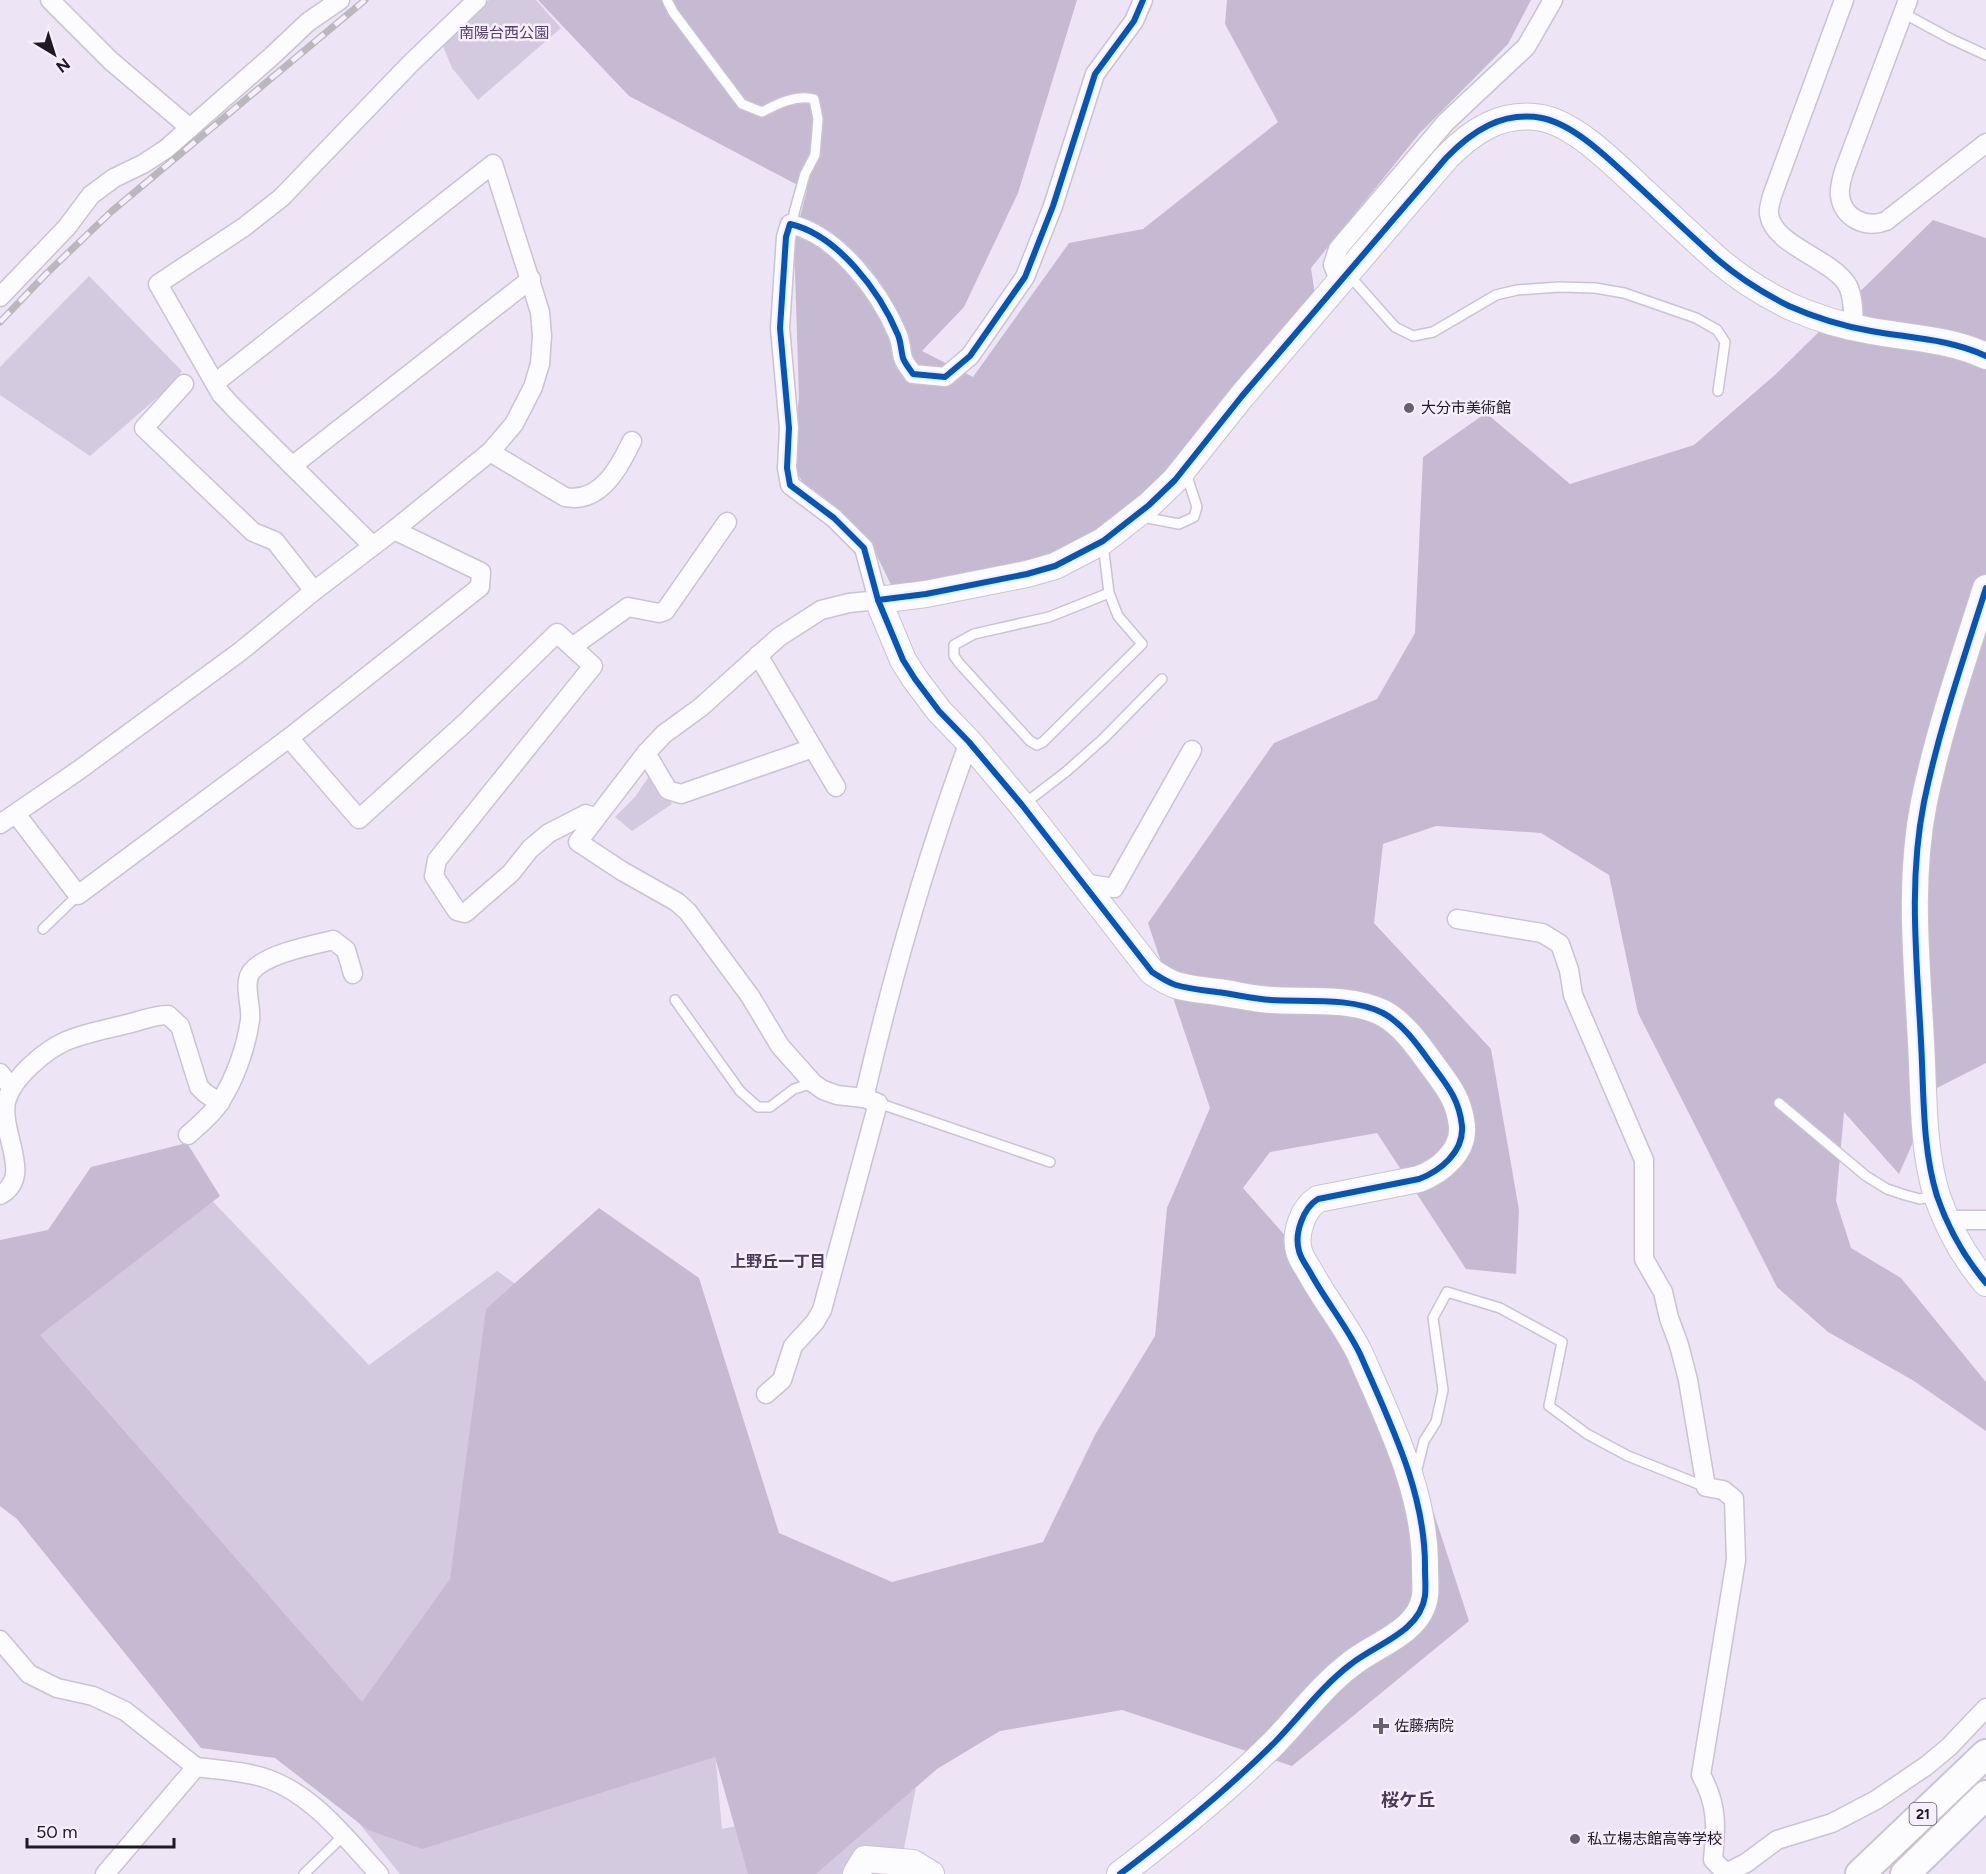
<svg xmlns="http://www.w3.org/2000/svg" width="1986" height="1874" font-family="Figtree,'Noto Sans JP',sans-serif">
  <rect width="100%" height="100%" fill="#ede4f6"/>
  <g fill="#d4cae0">
    <polygon points="489,0 536,0 561,28 478,100 452,68 443,46"/>
    <polygon points="89,276 182,371 173,384 90,456 0,395 0,367"/>
    <polygon points="650,775 672,804 632,831 615,817 635,797"/>
    <polygon points="200,1188 369,1365 497,1271 683,1401 722,1829 916,1787 899,1874 400,1874 322,1777 0,1338"/>
  </g>
  <g fill="#c6bad3">
    <polygon points="538,0 1077,0 1018,193 964,307 922,351 973,377 1069,243 1143,229 1278,122 1225,24 1227,0 1531,0 1508,44 1419,134 1311,268 1315,295 1168,475 1098,535 1032,565 893,589 868,537 806,487 791,464 799,398 794,240 807,190 629,96"/>
    <polygon points="1933,220 1986,238 1986,1063 1937,1088 1899,1174 1844,1112 1836,1201 1851,1248 1901,1278 1986,1382 1986,1431 1914,1381 1828,1332 1777,1287 1638,1013 1609,875 1541,833 1436,826 1383,844 1374,923 1491,1049 1519,1210 1516,1274 1466,1269 1377,1133 1270,1152 1243,1188 1341,1299 1405,1425 1469,1621 1292,1766 1122,1710 1000,1731 937,1769 816,1874 748,1874 715,1757 422,1849 368,1830 275,1758 201,1748 17,1519 0,1506 0,1240 48,1230 91,1167 187,1143 220,1196 40,1335 362,1702 450,1579 486,1309 599,1208 699,1278 779,1533 892,1582 1043,1542 1096,1433 1155,1336 1167,1208 1210,1108 1148,923 1274,743 1377,699 1415,633 1423,457 1486,413 1570,484 1694,445 1776,374"/>
  </g>
  <g fill="none" stroke-linecap="round" stroke-linejoin="round">
    <defs>
      <g id="lane">
        <path d="M 667,0 L 673,12 L 742,104 L 762,112 C 777,104 797,94 814,99 L 818,119 L 815,155 L 805,174 L 794,213 L 793,225"/>
        <polyline points="1903,13 1951,39 1986,55"/>
        <polyline points="1348,274 1395,327 1413,336 1433,332 1496,295 1517,290 1559,287 1595,288 1624,293 1696,318 1717,330 1725,342 1718,391"/>
        <polyline points="1142,517 1179,524 1194,517 1197,507 1186,473"/>
        <polyline points="1103,544 1109,593 1049,617 974,634 954,645 954,656 959,663 1030,741 1037,745 1043,742 1142,644 1118,616 1109,593"/>
        <polyline points="1024,804 1067,771 1104,738 1162,679"/>
        <polyline points="43,929 78,895"/>
        <polyline points="675,1000 740,1091 758,1107 770,1107 794,1089 813,1083"/>
        <polyline points="878,1103 1050,1162"/>
        <polyline points="1779,1103 1866,1176 1887,1189 1905,1195 1920,1199 1934,1196"/>
        <polyline points="1416,1473 1424,1441 1436,1422 1443,1390 1433,1318 1447,1292 1500,1308 1562,1342 1549,1406 1587,1434 1628,1456 1706,1487"/>
        <polyline points="304,1874 343,1836"/>
      </g>
      <g id="street">
        <polyline points="50,0 111,61 190,128"/>
        <path d="M 1844,0 L 1772,196 C 1771,201 1768,209 1769,214 C 1773,246 1832,258 1848,286 C 1854,298 1853,314 1854,328"/>
        <path d="M 1908,0 L 1844,171 C 1842,179 1839,187 1840,195 C 1842,218 1866,229 1886,221 L 1986,143"/>
        <polyline points="1340,282 1333,265 1338,249 1446,122 1526,47 1553,0"/>
        <polyline points="0,297 67,227 91,195 114,178 143,164 166,149 272,56 308,22 340,0"/>
        <polyline points="184,384 144,428 253,532 275,541 314,591"/>
        <path d="M 490,452 L 565,497 C 600,504 619,468 632,441"/>
        <polyline points="292,466 531,279"/>
        <polyline points="373,546 234,408 221,394 158,284 244,227 281,198 411,63 477,0"/>
        <polyline points="572,647 628,607 659,613 665,611 727,522"/>
        <polyline points="758,655 836,787"/>
        <polyline points="289,738 359,819 466,722 557,633 593,666 437,860 434,876 457,911 465,913 511,873 530,849 549,833 586,814 595,818"/>
        <polyline points="646,753 668,790 681,794 813,748"/>
        <polyline points="16,814 78,895 289,738 480,587 481,572 394,530"/>
        <polyline points="0,824 79,770 241,651 314,591 394,530 490,452 514,424 533,387 540,364 542,336 540,312 493,164 215,383"/>
        <polyline points="1083,883 1114,888 1192,750"/>
        <path d="M 1457,919 L 1542,933 L 1560,944 L 1569,970 L 1573,995 L 1644,1160 L 1644,1259 L 1663,1292 L 1669,1318 L 1679,1345 L 1688,1380 L 1706,1487 L 1723,1490 L 1734,1499 L 1736,1560 L 1701,1775 C 1718,1805 1716,1827 1713,1860 L 1726,1873 L 1746,1863 L 1777,1840 L 1832,1823 L 1876,1800 L 1926,1766 L 1949,1747 L 1986,1708"/>
        <polyline points="0,1073 12,1088"/>
        <path d="M 864,1098 L 837,1095 L 823,1090 L 813,1083 L 780,1046 L 750,996 L 688,912 L 677,902 L 622,871 L 578,842 L 646,753 L 664,734 L 701,707 L 779,637 L 821,610 L 849,603 L 878,600 L 864,548 L 834,518 L 790,485 L 787,468 L 789,428 L 780,328 L 786,237 L 790,224 C 838,235 880,292 898,335 C 901,342 901,351 903,358 C 905,364 910,369 913,374 L 945,377 L 970,356 L 1025,277 L 1053,206 L 1095,74 L 1134,21 L 1143,0"/>
        <path d="M 188,1135 C 199,1125 212,1115 220,1102 C 235,1079 246,1048 250,1020 C 252,1005 242,983 252,971 C 266,954 312,945 333,940 L 346,950 L 353,974"/>
        <path d="M 0,1195 C 34,1177 0,1134 6,1102 C 12,1078 44,1051 66,1041 C 85,1033 107,1029 127,1024 C 140,1021 154,1015 168,1015 L 180,1026 L 199,1087 L 205,1093 L 220,1103"/>
        <polyline points="1946,1220 1986,1220"/>
        <path d="M 766,1394 L 782,1380 L 793,1346 L 815,1322 L 822,1310 L 878,1103 L 864,1098 C 892,977 926,858 969,742"/>
        <polyline points="0,1640 29,1674 57,1688 93,1696 125,1711 196,1767"/>
        <path d="M 105,1874 L 196,1767 C 219,1770 246,1771 268,1779 C 315,1796 346,1839 379,1874"/>
      </g>
      <g id="secondary">
        <path d="M 1986,588 C 1964,658 1939,729 1924,802 C 1908,882 1917,962 1921,1042 C 1924,1093 1922,1148 1937,1196 C 1948,1228 1964,1257 1986,1283"/>
        <polyline points="856,1874 865,1859 913,1863 931,1874"/>
        <path d="M 1120,1874 C 1174,1833 1227,1790 1275,1742 C 1300,1716 1322,1686 1351,1664 C 1376,1644 1420,1632 1425,1596 C 1426,1588 1425,1578 1425,1569 C 1426,1493 1390,1423 1360,1354 C 1346,1325 1325,1300 1310,1272 C 1306,1265 1301,1259 1299,1251 C 1294,1234 1303,1208 1318,1199 L 1419,1179 C 1440,1171 1464,1152 1462,1126 C 1459,1098 1446,1084 1430,1062 C 1417,1044 1403,1024 1383,1013 C 1351,997 1305,1002 1271,1000 C 1253,999 1234,994 1217,992 C 1203,990 1189,989 1176,985 C 1167,982 1160,977 1152,972 L 1022,805 L 969,742 L 939,711 L 915,679 L 903,660 L 878,600 L 926,594 L 1027,574 L 1055,566 L 1103,541 L 1149,505 L 1175,480 L 1242,396 L 1446,158 C 1472,131 1502,111 1542,118 C 1576,125 1612,162 1637,185 C 1664,210 1690,235 1717,259 C 1739,278 1763,293 1789,306 C 1816,318 1842,326 1871,331 C 1910,338 1950,339 1986,356"/>
      </g>
      <g id="primary">
        <polyline points="1860,1874 1986,1754"/>
        <polyline points="1905,1874 1986,1795"/>
      </g>
    </defs>
    <use href="#lane" stroke="#cac3d1" stroke-width="12"/>
    <use href="#street" stroke="#cac3d1" stroke-width="21"/>
    <use href="#secondary" stroke="#cac3d1" stroke-width="28"/>
    <use href="#primary" stroke="#cac3d1" stroke-width="32"/>
    <use href="#lane" stroke="#fcfbfe" stroke-width="9"/>
    <use href="#street" stroke="#fcfbfe" stroke-width="18"/>
    <use href="#secondary" stroke="#fcfbfe" stroke-width="26"/>
    <use href="#primary" stroke="#fcfbfe" stroke-width="28"/>
    <defs>
      <polyline id="rail" points="0,322 47,273 112,211 365,0"/>
    </defs>
    <use href="#rail" stroke="#bab8bc" stroke-width="7"/>
    <use href="#rail" stroke="#f5eefc" stroke-width="4.5" stroke-dasharray="14" stroke-linecap="butt"/>
    <defs>
      <g id="cycleway">
        <path d="M 1986,588 C 1964,658 1939,729 1924,802 C 1908,882 1917,962 1921,1042 C 1924,1093 1922,1148 1937,1196 C 1948,1228 1964,1257 1986,1283"/>
        <path d="M 878,600 L 926,594 L 1027,574 L 1055,566 L 1103,541 L 1149,505 L 1175,480 L 1242,396 L 1446,158 C 1472,131 1502,111 1542,118 C 1576,125 1612,162 1637,185 C 1664,210 1690,235 1717,259 C 1739,278 1763,293 1789,306 C 1816,318 1842,326 1871,331 C 1910,338 1950,339 1986,356"/>
        <path d="M 1120,1874 C 1174,1833 1227,1790 1275,1742 C 1300,1716 1322,1686 1351,1664 C 1376,1644 1420,1632 1425,1596 C 1426,1588 1425,1578 1425,1569 C 1426,1493 1390,1423 1360,1354 C 1346,1325 1325,1300 1310,1272 C 1306,1265 1301,1259 1299,1251 C 1294,1234 1303,1208 1318,1199 L 1419,1179 C 1440,1171 1464,1152 1462,1126 C 1459,1098 1446,1084 1430,1062 C 1417,1044 1403,1024 1383,1013 C 1351,997 1305,1002 1271,1000 C 1253,999 1234,994 1217,992 C 1203,990 1189,989 1176,985 C 1167,982 1160,977 1152,972 L 1022,805 L 969,742 L 939,711 L 915,679 L 903,660 L 878,600 L 864,548 L 834,518 L 790,485 L 787,468 L 789,428 L 780,328 L 786,237 L 790,224 C 838,235 880,292 898,335 C 901,342 901,351 903,358 C 905,364 910,369 913,374 L 945,377 L 970,356 L 1025,277 L 1053,206 L 1095,74 L 1134,21 L 1143,0"/>
      </g>
    </defs>
    <use href="#cycleway" stroke="#f5eefc" stroke-width="10"/>
    <use href="#cycleway" stroke="#0057b8" stroke-width="6"/>
  </g>
  <g fill="#67606e" stroke="#f5eefc" stroke-width="2">
    <circle cx="1409" cy="408" r="6"/>
    <path d="M1378 1717h6v6h6v6h-6v6h-6v-6h-6v-6h6z"/>
    <circle cx="1575" cy="1839" r="6"/>
  </g>
  <g text-anchor="middle" stroke-width="5" stroke-linejoin="round" paint-order="stroke">
    <rect fill="#f5eefc" stroke="#5f5966" stroke-width="1.5" x="1909.5" y="1803" width="27" height="22" rx="4.5"/>
    <g font-size="14" font-weight="bold" fill="#1f1925">
      <text x="1923" y="1819">21</text>
    </g>
    <g font-size="15" fill="#543d69" stroke="#f5eefc">
      <text x="504" y="38">南陽台西公園</text>
    </g>
    <g font-size="15" fill="#1f1925" stroke="#f5eefc" text-anchor="start">
      <text x="1421" y="413">大分市美術館</text>
      <text x="1394" y="1731">佐藤病院</text>
      <text x="1587" y="1844">私立楊志館高等学校</text>
    </g>
    <g font-size="16" font-weight="bold" fill="#493b56" stroke="#f5eefc">
      <text x="778" y="1267">上野丘一丁目</text>
    </g>
    <g font-size="18" font-weight="bold" fill="#493b56" stroke="#f5eefc">
      <text x="1408" y="1806">桜ケ丘</text>
    </g>
  </g>
  <g transform="translate(54 54) rotate(142)" stroke="#f5eefc" stroke-width="4.5" paint-order="stroke">
  <path d="M0-4.5L10 22L0 15L-10 22Z" fill="#1f1925"/>
  <text y="-9" font-size="16" font-weight="bold" text-anchor="middle" fill="#1f1925">N</text>
  </g>
  <path d="M27 1838v9h147v-9" fill="none" stroke="#1f1925" stroke-width="3"/>
  <text x="36" y="1838" font-size="18" fill="#1f1925" stroke="#f5eefc" stroke-width="4.5" paint-order="stroke">50 m</text>
</svg>
